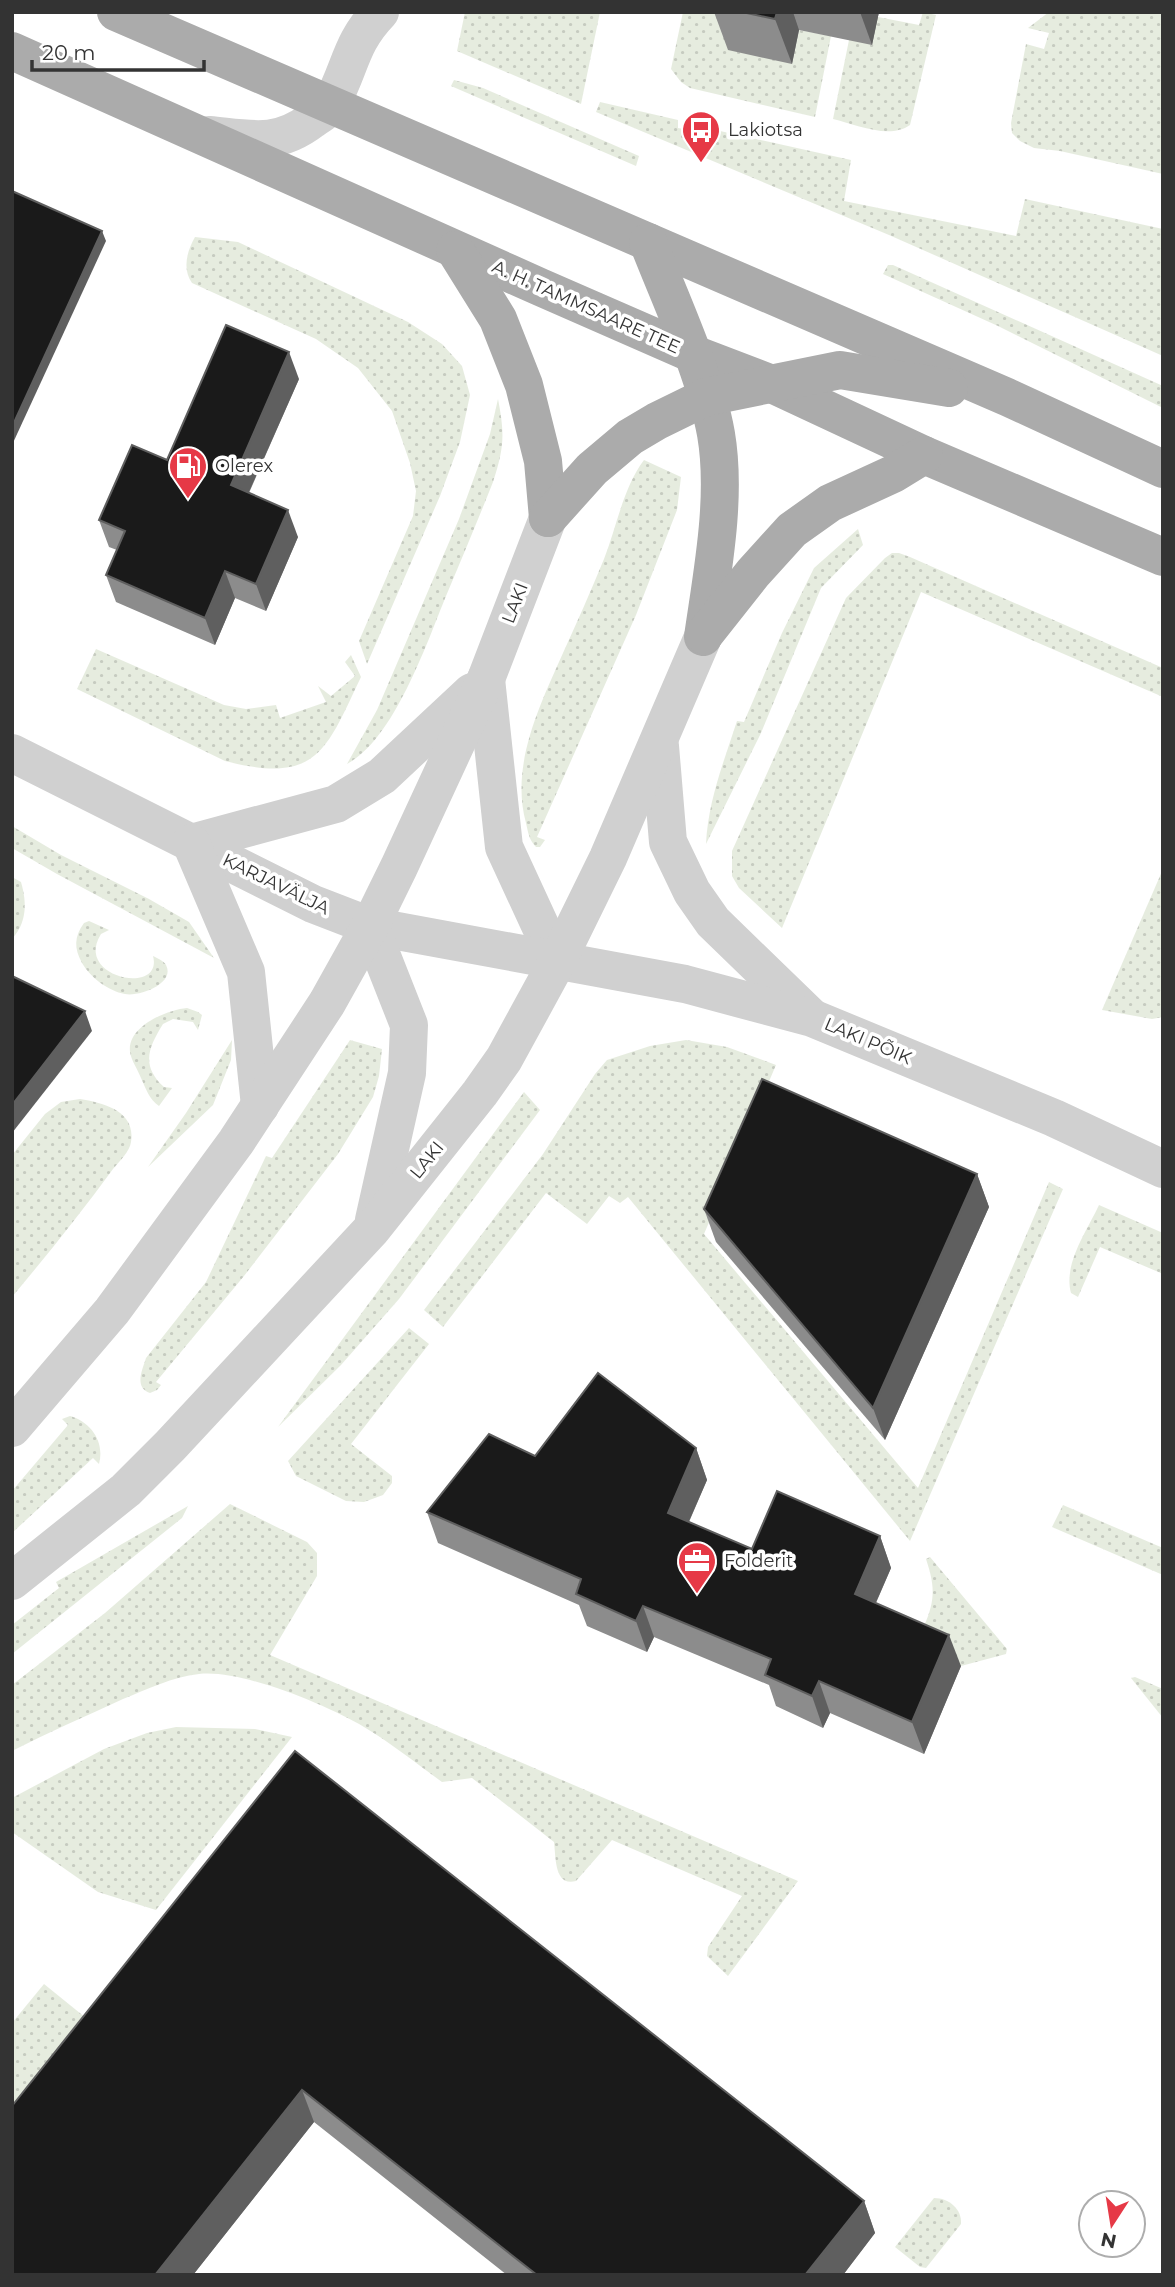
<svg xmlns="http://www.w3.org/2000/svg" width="1175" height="2287" font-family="Montserrat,sans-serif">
  <defs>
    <pattern id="grass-dots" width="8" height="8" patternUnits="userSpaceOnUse" patternTransform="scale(1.75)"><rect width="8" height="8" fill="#e6ecdf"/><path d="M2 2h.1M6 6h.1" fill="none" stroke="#c6cbc0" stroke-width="1.8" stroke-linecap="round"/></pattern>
  </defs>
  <rect width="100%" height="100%" fill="#fff"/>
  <g fill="url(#grass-dots)">
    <polygon points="465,12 600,12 581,104 457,51"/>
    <polygon points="683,12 727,12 792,63 799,30 831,36 815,117 690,88 681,82 671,69"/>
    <path d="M 923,12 L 936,15 L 910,125 C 889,140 855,124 833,119 L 849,40 L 878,17 L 919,25 Z"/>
    <polygon points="1049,12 1163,12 1163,174 1060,151 1034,148 1020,141 1012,133 1011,123 1026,44 1044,49 1049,33 1028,28"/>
    <polygon points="454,80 483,88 639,156 636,166 451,86"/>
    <polygon points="600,102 678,120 678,128 689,130 693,125 851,160 844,201 1016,236 1025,199 1163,229 1163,356 889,235 596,112"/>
    <path d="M 195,237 L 238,242 L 408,322 L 442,344 L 462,366 L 470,395 L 460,442 L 440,496 L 367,664 L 359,641 L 413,516 L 416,491 L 410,463 L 392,411 L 358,368 L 316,339 L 192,283 C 182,269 187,251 195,237 Z"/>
    <polygon points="888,265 893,265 1163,386 1163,408 998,326 883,274"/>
    <path d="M 498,399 C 505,435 504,448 493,482 C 478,520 462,558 446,596 C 426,645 394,739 347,764 L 377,710 L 459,519 L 490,434 Z"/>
    <path d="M 644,460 L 681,477 L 677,510 L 636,615 L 537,837 L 545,840 L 540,847 L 536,847 C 529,840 528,832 526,823 C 510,765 540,705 563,653 C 577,622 591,591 604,559 C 617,526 623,488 644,460 Z"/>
    <path d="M 858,529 L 863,545 L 821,588 L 761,733 L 706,844 C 708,801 724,761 737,721 L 744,722 L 782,633 L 814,568 Z"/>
    <polygon points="892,553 899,553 910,557 1163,668 1163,697 921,592 782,928 739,888 732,876 732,851 846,598 885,558"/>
    <path d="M 96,649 L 224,705 L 246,709 L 276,705 L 280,718 L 326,702 L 318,686 L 331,696 L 355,676 L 345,662 L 351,655 L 361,677 C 326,750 318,785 225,761 L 77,689 Z"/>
    <polygon points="12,826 61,855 149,899 189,922 214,958 57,874 12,848"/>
    <polygon points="1163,869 1163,1017 1152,1019 1102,1010"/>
    <path d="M 12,877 L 21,882 C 27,903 27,922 12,939 Z"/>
    <path d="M 89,921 L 109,930 L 101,934 C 73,978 164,996 153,956 C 157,958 164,961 166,965 C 176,984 138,997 125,994 C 108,991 90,977 82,963 C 74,948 74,937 84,923 Z"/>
    <path d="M 187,1008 L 198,1012 L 202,1015 L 198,1030 L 193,1022 L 173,1019 L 163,1024 C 148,1048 141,1066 164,1087 L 172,1088 L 159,1106 C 149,1099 146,1089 141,1078 C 138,1070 131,1060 130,1052 C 127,1026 167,1010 187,1008 Z"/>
    <polygon points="232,1040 231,1060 213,1105 148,1167 186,1113"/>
    <path d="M 350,1040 L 382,1049 L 379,1076 L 373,1097 L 338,1154 L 244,1276 L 156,1382 L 161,1385 L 157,1390 L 150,1393 C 134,1387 142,1371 146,1358 L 206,1282 L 266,1156 L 272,1158 Z"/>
    <polygon points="686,1040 727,1047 776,1065 704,1234 918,1488 1049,1182 1063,1189 910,1541 628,1197 620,1203 609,1196 587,1224 546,1193 443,1327 424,1310 543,1154 595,1074 607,1060 650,1046"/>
    <polygon points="524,1092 540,1110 399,1299 341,1365 278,1427"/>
    <path d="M 80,1099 C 104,1103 136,1111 131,1142 C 130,1151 119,1162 113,1169 C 81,1213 47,1255 12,1297 L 12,1155 L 45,1114 L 61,1102 Z"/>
    <path d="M 1099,1205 L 1163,1233 L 1163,1274 L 1100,1247 L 1078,1297 L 1071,1293 C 1063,1264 1087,1231 1099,1205 Z"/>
    <polygon points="409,1328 429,1344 351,1444 392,1476 392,1483 383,1495 364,1502 346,1501 296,1476 288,1461"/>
    <path d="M 70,1416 C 91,1422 105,1442 99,1464 L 93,1458 L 12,1533 L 12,1491 L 68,1425 L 62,1419 Z"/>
    <path d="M 230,1504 L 307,1542 L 317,1553 L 317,1576 L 270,1655 L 798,1881 L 728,1976 L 707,1956 L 708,1947 L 742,1896 L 612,1840 L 576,1881 C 554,1887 556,1857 554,1842 L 472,1778 L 442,1782 C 417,1764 391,1743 364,1727 C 327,1705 241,1669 199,1674 C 172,1677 148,1689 123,1699 C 86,1716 49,1732 12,1751 L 12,1685 L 105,1613 Z"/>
    <polygon points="1063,1505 1163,1548 1163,1575 1052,1527"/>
    <polygon points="188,1506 182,1518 12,1654 12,1625 59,1588 56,1582"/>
    <path d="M 930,1557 L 1007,1649 L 1006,1654 L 961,1666 L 922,1631 C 935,1602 936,1589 926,1559 Z"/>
    <polygon points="1135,1677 1163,1689 1163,1718 1131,1678"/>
    <polygon points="176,1727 255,1729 292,1737 156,1910 98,1892 12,1832 12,1798 104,1749 147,1733"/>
    <polygon points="44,1984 107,2035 38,2121 12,2103 12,2023"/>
    <path d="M 934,2198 C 949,2198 962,2209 961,2224 L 926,2268 L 920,2267 L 895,2247 Z"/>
  </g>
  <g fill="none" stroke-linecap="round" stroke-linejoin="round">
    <g stroke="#d0d0d0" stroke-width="38">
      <path d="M 209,135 C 250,139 277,147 312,120 C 319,115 328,110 332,102 C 351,67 350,43 380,12"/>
      <polyline points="486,679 504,847 557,962"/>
      <polyline points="660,746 668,842 692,892 713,922 811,1017"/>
      <polyline points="12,753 313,904 370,926 685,984 812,1018 1054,1118 1163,1169"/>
      <polyline points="191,843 336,804 382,776 472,692"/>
      <polyline points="191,843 246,972 260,1106"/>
      <polyline points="370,926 409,1025 407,1073 374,1220"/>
      <polyline points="12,1428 112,1311 236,1142 327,1003 370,926 399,867 486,679 548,518"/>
      <polyline points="12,1581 126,1490 170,1446 372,1229 480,1093 504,1059 557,962 608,858 703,637"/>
    </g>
    <g stroke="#ababab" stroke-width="38">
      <polyline points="116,12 1007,397 1163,469"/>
      <polyline points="12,51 540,287 691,353 772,384 924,455 1163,557"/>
      <path d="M 648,242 C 671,301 705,373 716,434 C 727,498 712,574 703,637"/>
      <polyline points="455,250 498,319 524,385 543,461 548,518"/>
      <polyline points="548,518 592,469 630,437 657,421 706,397 840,370 949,388"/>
      <polyline points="704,635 753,573 792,530 830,503 893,474 924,455"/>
    </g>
  </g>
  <g fill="#8c8c8c">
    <polygon points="714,12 879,12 872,45 799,30 792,64 728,50"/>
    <polygon points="299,379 249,493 298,537 266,611 235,598 215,645 116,602 106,575 117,550 109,547 99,520 167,460"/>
    <polygon points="977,1174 989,1207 885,1440 716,1242 704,1209"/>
    <polygon points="696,1448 707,1480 689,1522 752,1549 880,1536 891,1568 876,1603 961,1666 924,1754 830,1713 823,1728 776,1706 769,1685 654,1637 647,1652 587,1626 579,1605 438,1543 427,1512"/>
    <polygon points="295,1751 864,2201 875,2233 843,2275 507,2275 314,2122 193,2275 12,2275"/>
  </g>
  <g fill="#5f5f5f">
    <polygon points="777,12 793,12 799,30 792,64 775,19"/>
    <polygon points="860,12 879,12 872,45"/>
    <polygon points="102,231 106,241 12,445 12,427"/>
    <polygon points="289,352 299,379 240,512 231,485"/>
    <polygon points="288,510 298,537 266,611 256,584"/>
    <polygon points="225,571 235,598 215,645 205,618"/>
    <polygon points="85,1011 92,1031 12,1133 12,1105"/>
    <polygon points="977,1174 989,1207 885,1440 873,1408"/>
    <polygon points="696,1448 707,1480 679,1544 668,1513"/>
    <polygon points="880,1536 891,1568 866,1625 855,1594"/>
    <polygon points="643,1606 654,1637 647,1652 636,1621"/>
    <polygon points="949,1635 961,1666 924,1754 912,1722"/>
    <polygon points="819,1681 830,1713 823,1728 812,1696"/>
    <polygon points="302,2090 314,2122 193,2275 155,2275"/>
    <polygon points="864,2201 875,2233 843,2275 805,2275"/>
  </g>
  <g fill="#1a1a1a" stroke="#5f5f5f" stroke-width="2">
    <polygon points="742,12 777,12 775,19"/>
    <polygon points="12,191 102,231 12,427"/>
    <polygon points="226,325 289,352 231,485 288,510 256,584 225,571 205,618 106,575 125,531 99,520 132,445 167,460"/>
    <polygon points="12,976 85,1011 12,1105"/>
    <polygon points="762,1079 977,1174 873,1408 704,1209"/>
    <polygon points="598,1373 696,1448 668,1513 752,1549 777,1491 880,1536 855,1594 949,1635 912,1722 819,1681 812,1696 765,1675 771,1659 643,1606 636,1621 576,1594 581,1579 427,1512 489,1434 535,1456"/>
    <polygon points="295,1751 864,2201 805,2275 537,2275 302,2090 155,2275 12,2275 12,2106"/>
  </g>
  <defs>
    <symbol id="bus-pin" viewBox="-11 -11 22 30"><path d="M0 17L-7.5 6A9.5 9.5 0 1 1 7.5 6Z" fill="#e63946" stroke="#fff"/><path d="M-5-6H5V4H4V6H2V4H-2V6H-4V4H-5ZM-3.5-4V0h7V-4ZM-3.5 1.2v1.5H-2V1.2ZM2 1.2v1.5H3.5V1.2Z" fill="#fff"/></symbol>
    <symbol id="fuel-pin" viewBox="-11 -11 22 30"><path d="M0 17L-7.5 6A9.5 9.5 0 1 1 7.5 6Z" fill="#e63946" stroke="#fff"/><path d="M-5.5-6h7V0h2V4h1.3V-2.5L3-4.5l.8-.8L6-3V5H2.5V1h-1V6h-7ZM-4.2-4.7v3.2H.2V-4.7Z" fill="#fff"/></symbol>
    <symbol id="office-pin" viewBox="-11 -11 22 30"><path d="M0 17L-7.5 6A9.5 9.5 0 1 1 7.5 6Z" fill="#e63946" stroke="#fff"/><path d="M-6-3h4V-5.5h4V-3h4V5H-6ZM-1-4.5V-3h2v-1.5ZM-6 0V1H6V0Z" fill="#fff"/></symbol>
  </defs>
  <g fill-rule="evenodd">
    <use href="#bus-pin" x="679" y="108" width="44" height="60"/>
    <use href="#fuel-pin" x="166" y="444" width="44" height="60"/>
    <use href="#office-pin" x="675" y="1539" width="44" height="60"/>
  </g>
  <g text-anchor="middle" stroke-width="7" stroke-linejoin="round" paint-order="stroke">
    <g font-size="18" fill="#333" stroke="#fff" text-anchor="start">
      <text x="728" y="136">Lakiotsa</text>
      <text x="215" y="472">Olerex</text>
      <text x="724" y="1567">Folderit</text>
    </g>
    <g font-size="18" fill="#333" stroke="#fff">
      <text transform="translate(586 307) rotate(24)" y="6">A. H. TAMMSAARE TEE</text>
      <text transform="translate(515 603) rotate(-69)" y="6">LAKI</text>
      <text transform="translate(276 884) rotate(26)" y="6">KARJAVÄLJA</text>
      <text transform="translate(868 1041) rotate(23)" y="6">LAKI PÕIK</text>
      <text transform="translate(427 1160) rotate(-51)" y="6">LAKI</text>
    </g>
  </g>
  <rect width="1175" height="2287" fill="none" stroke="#333333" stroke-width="28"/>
  <g transform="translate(1112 2224) rotate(192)"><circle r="33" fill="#ffffff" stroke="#adadad" stroke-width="2"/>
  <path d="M0-5L12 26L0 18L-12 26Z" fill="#e63946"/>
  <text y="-10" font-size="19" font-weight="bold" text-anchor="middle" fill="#333333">N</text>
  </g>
  <path d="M32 60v10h172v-10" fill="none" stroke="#333333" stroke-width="3.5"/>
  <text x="42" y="60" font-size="21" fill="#333333" stroke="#ffffff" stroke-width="5" paint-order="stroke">20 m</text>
</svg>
